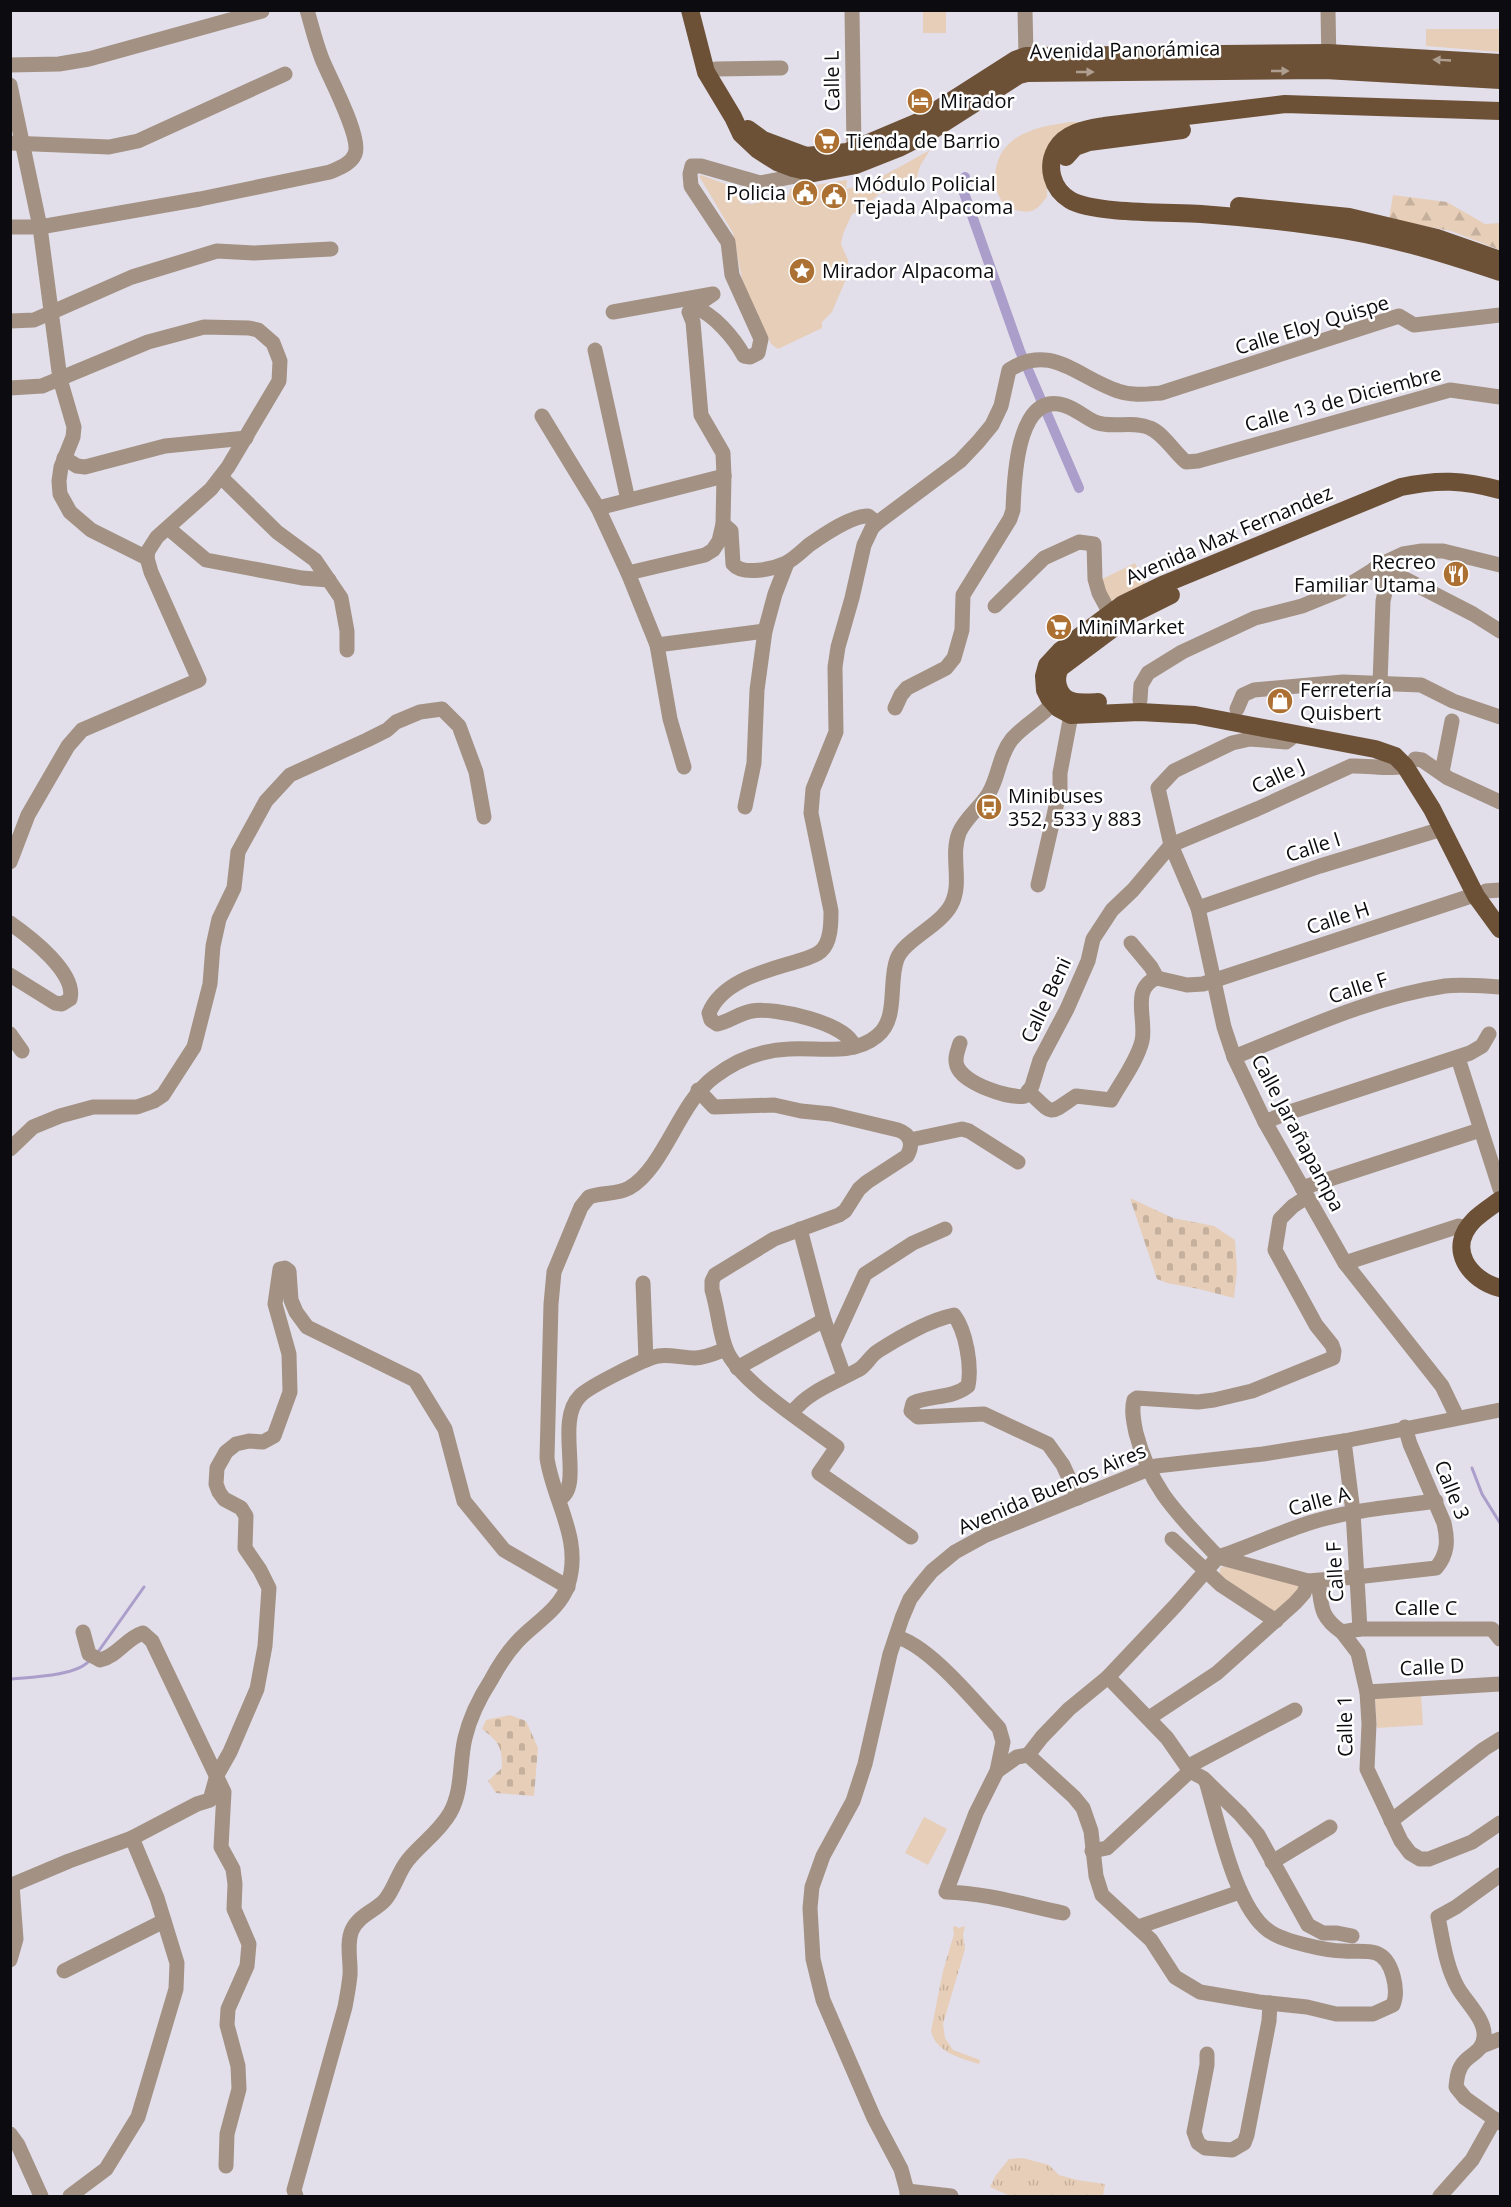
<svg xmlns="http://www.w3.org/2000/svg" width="1511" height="2207" font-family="'Open Sans',sans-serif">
  <defs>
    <pattern id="grass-tufts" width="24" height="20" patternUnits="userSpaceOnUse" patternTransform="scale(1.5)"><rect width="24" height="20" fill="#e7ceb8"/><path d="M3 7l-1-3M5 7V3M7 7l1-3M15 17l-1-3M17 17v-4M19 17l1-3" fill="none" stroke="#c5b09d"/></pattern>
    <pattern id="forest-firs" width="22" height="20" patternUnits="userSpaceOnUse" patternTransform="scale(1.5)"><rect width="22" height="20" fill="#e7ceb8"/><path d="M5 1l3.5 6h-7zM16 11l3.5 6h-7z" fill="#c5b09d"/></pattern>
    <pattern id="cemetery-stones" width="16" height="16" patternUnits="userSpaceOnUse" patternTransform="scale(1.5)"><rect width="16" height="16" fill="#e7ceb8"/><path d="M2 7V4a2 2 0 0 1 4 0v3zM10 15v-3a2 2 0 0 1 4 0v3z" fill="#c5b09d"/></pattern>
  </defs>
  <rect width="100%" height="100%" fill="#e2dfeb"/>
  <g fill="url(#grass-tufts)">
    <path d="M 955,1926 L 959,1928 L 965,1926 L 963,1935 L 965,1949 L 943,2024 L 945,2038 L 953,2050 L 980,2060 L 979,2064 C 961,2058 936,2053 931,2031 L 943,1971 L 954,1934 L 953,1927 Z"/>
    <polygon points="1023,2158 1049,2165 1059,2175 1077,2180 1105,2184 1103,2196 1010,2196 990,2187 996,2175 1009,2159"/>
  </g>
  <polygon fill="url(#forest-firs)" points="1393,195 1447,202 1485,224 1500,223 1500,250 1451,231 1389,219"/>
  <g fill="url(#cemetery-stones)">
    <polygon points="1130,1198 1173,1218 1214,1226 1235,1240 1237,1270 1234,1298 1199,1289 1167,1283 1157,1279"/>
    <path d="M 510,1715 L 526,1721 L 538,1748 L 534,1796 L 496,1793 L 488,1781 L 502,1768 C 502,1746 499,1742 482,1729 L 486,1720 Z"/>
  </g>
  <g fill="#e7ceb8">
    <rect x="923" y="11" width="23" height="22"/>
    <polygon points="1426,29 1500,29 1500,52 1426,46"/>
    <path d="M 1069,122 L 1080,122 L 1047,178 L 1047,197 C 1043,201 1040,207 1034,210 C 1030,212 1025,212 1021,211 C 991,209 989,167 1005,148 C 1021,129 1046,126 1069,122 Z"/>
    <path d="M 930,150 L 920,166 L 915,184 L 879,194 L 862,209 L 852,214 L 843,234 L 841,244 L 848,260 L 849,272 L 832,312 L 822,322 L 822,328 L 778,349 L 771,344 L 743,284 L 733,233 L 699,176 L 701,175 L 750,193 L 740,203 L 752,204 L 789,195 L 790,189 L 797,188 L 847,180 L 846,189 C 875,183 904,164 930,150 Z"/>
    <polygon points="1135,563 1145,584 1110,601 1100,580"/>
    <polygon points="1221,1567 1229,1567 1301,1584 1300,1590 1277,1614 1222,1580 1219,1574"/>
    <polygon points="1421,1696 1423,1725 1377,1728 1375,1698"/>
    <polygon points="924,1817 947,1829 928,1865 905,1853"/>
  </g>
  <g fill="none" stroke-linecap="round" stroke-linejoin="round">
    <g stroke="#ab9eca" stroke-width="3">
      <polyline points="1472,1468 1482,1494 1500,1523"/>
      <polyline points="98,1652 144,1587"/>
      <path d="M 10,1679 C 31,1677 76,1676 89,1661"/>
    </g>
    <polyline stroke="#ab9eca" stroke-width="10" points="965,177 963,190 1020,351 1079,488"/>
    <g stroke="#a39284" stroke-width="15">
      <polyline points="852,10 854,150"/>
      <polyline points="1025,10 1026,56"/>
      <polyline points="1328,10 1329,64"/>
      <polyline points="10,65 59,64 89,59 262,11"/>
      <polyline points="706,72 716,69 781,68"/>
      <polyline points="10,85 40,227 60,379 74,427 73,437 61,467 59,481 60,494 70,512 91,530 147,558"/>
      <polyline points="10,143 109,147 138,141 285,74"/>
      <path d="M 10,227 L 40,227 L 200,199 L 330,172 C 339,168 351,164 355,154 C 362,137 329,77 322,59 C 316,44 312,27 307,10"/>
      <polyline points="613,312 713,294 694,307"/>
      <polyline points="10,321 34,320 132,277 217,251 254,253 331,249"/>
      <polyline points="595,350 628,500"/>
      <polyline points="10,388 42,386 148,342 204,327 249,328 258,330 273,343 280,361 279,381 228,467 211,489 157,537 148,551 147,558 151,572 199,680 82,730 68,746 28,815 10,862"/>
      <polyline points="542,416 598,508 628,573 657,645 670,719 684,767"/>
      <polyline points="64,458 77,466 85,467 165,446 246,438"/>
      <polyline points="221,477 277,532 315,560 341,598 347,631 347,650"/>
      <polyline points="598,508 724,476"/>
      <path d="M 723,524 L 731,531 L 733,564 C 743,576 773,569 786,563 C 794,559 802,551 809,545 C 822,536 852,515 868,516 L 877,523 L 960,461 L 978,442 L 992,425 L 1001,406 L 1009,370 C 1051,342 1078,378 1118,391 C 1132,396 1147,394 1161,393 L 1399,316 L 1414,325 L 1500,315"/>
      <polyline points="168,528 206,560 302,578 329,580"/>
      <polyline points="1374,569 1405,579 1473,614 1500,631"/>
      <path d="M 628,573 L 705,555 L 713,550 L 719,541 L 723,524 L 724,476 L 723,453 L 701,415 L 693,322 L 689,312 L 694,307 C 714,314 734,338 744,356 L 750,357 L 758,353 L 761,339 L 732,275 L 728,242 L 691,186 L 690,174 L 692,166 L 701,166 L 760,183 L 811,173"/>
      <polyline points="995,606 1044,558 1079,542 1094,544 1095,579 1099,593 1114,621"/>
      <polyline points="657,645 765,631"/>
      <polyline points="1380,683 1383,601 1389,575"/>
      <polyline points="1140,700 1141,685 1148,673 1182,652 1255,618 1302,606 1339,591 1388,561 1403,554 1422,551 1443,551 1500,565"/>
      <path d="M 895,708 L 901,695 L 907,688 L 946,668 L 954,658 L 962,630 L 963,595 L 1010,519 L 1013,510 C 1014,483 1016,397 1059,404 C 1073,406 1082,416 1095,422 C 1112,429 1133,420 1150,428 C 1164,434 1174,452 1186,462 L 1198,461 L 1450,390 L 1500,397"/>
      <polyline points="1237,709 1243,695 1254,690 1343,682 1421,685 1453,701 1500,717"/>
      <polyline points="1287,732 1290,739 1286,742 1250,739 1232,743 1174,771 1158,788 1171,845 1198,908 1224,1027 1234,1057 1265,1122 1345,1263 1442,1386 1457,1417"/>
      <polyline points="1415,759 1422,760 1448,778 1500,802"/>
      <polyline points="1442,772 1452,721"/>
      <polyline points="745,807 754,763 757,690 765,631 775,594 787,563"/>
      <polyline points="1038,885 1060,789 1060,773 1071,715"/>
      <polyline points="1486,891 1500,890"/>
      <polyline points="1198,908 1320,866 1442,829"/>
      <path d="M 10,923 C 30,937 77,973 70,999 L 62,1004 L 55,1003 L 10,975"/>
      <polyline points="1131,943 1151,967 1157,978"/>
      <polyline points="10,1034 22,1051"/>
      <path d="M 960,1043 C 958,1050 954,1058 957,1066 C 963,1083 1008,1099 1025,1096 L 1032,1086 L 1040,1060 L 1067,1009 L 1088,961 L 1093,939 L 1112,910 L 1133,890 L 1171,845 L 1257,809 L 1351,766 C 1364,765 1396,770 1405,766"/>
      <path d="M 854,1047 C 849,1023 774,1007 752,1011 C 739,1013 729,1022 717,1024 L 711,1020 L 709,1013 C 722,981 765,971 795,962 C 804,959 814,957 821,951 C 831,942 831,923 831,911 L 811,813 L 813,789 L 836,732 L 835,667 L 838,647 L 852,598 L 864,545 L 872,528 L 877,523"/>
      <path d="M 1234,1057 C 1302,1030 1371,997 1445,986 C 1463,984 1482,986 1500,987"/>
      <polyline points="1458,1058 1500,1189"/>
      <path d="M 698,1090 L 714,1107 L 774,1105 L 801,1111 L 831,1114 L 898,1130 C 910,1134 914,1144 907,1156 L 867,1182 L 859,1189 L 845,1211 L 839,1215 L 774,1239 L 715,1275 L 712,1281 L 712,1290 C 718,1309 719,1331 726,1349 C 738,1381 808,1425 837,1447 L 819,1473 L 911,1537"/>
      <path d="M 1028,1091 C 1055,1116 1047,1115 1076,1096 L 1111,1100 C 1121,1082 1137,1061 1142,1041 C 1147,1020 1130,988 1157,978 L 1187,985 L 1203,984 L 1468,897 L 1476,896"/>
      <polyline points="1265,1122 1284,1114 1470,1053 1482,1046 1489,1034"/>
      <polyline points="910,1140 962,1129 969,1131 1018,1162"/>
      <polyline points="10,1149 33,1127 60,1116 93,1107 137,1107 154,1101 163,1095 194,1047 210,984 213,946 219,919 234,888 238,852 266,801 290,775 367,740 387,730 396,722 420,712 442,709 459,726 476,772 484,817"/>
      <polyline points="1302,1188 1480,1130"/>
      <path d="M 1307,1197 L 1293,1206 L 1280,1219 L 1275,1250 L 1316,1325 L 1332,1345 L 1334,1351 L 1333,1358 L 1252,1391 L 1214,1400 L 1198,1402 L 1137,1398 L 1134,1400 C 1131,1411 1134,1423 1136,1433 C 1151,1491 1179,1515 1218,1557 C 1249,1547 1278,1533 1309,1523 C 1350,1510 1393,1507 1436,1501"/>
      <polyline points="800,1229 824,1320 844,1376"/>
      <polyline points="1345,1263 1459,1226 1467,1229"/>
      <polyline points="643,1283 646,1360"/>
      <polyline points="833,1344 865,1274 913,1243 945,1229"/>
      <polyline points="737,1368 824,1320"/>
      <path d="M 792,1413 C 807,1392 836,1382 858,1370 C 866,1366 870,1356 878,1351 C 898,1338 930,1320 954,1315 C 966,1331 972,1366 968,1386 C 952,1399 931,1395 913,1403 L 911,1411 L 918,1417 L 984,1414 L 1048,1444 L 1063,1465 L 1078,1498"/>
      <polyline points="1344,1441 1353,1512 1360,1629"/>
      <path d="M 559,1499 C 585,1487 554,1422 580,1396 C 588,1387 646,1358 658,1356 C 670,1354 682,1358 695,1358 C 705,1358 716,1353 726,1349"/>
      <polyline points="1172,1539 1221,1585 1276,1621"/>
      <path d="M 1318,1581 C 1322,1606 1319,1616 1342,1632 L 1360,1629 L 1492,1629 L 1500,1639"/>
      <path d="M 83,1632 L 89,1654 L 100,1660 C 118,1656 126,1638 143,1633 L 152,1641 L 224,1792 L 221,1847 L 233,1869 L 235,1884 L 234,1909 L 249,1944 L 247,1966 L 228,2009 L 227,2025 L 238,2066 L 239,2089 L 227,2134 L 226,2166"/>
      <polyline points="1342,1632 1358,1653 1367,1692 1369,1724 1367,1769 1401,1841 1410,1853 1420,1859 1429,1859 1472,1842 1500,1823"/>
      <path d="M 896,1637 C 928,1644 976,1703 999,1728 L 1003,1742 L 997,1771 L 976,1813 L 946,1892 C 987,1893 1024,1905 1063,1913"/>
      <polyline points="1108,1677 1167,1738 1190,1771 1203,1778 1240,1814 1258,1835 1308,1925 1323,1933 1337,1933 1352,1936"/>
      <polyline points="1367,1692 1500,1684"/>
      <polyline points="1149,1718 1217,1673 1295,1603 1304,1593 1308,1581"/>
      <path d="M 1028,1755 L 1042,1737 L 1069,1709 L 1108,1677 L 1176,1605 L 1218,1557 L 1308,1581 L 1356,1577 L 1436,1568 C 1448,1554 1448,1540 1444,1523 L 1410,1444 L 1405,1427"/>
      <polyline points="1187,1767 1295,1710"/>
      <path d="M 997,1771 L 1017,1757 L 1028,1755 L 1074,1797 L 1083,1808 L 1091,1831 L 1096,1876 L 1102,1895 L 1151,1940 L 1175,1977 L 1200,1992 L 1259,2002 L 1307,2007 L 1336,2014 L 1373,2014 L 1393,2005 C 1399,1991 1393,1959 1376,1953 C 1367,1950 1353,1952 1344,1951 C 1326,1951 1283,1941 1269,1931 C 1235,1908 1218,1821 1206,1781"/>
      <polyline points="1391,1821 1484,1749 1500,1739"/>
      <polyline points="1092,1851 1107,1848 1190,1771"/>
      <polyline points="1272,1862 1330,1827"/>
      <path d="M 1500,1875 L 1456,1907 L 1438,1917 C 1443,1941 1446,1967 1458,1988 C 1466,2002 1486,2020 1484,2037 C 1483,2050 1473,2053 1465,2061 C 1458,2068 1457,2077 1456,2087 L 1465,2098 L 1500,2123"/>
      <polyline points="1138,1927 1240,1892"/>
      <polyline points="10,1960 16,1939 12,1885 69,1861 132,1838 197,1804 210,1800 217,1775 230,1752 257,1689 265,1646 269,1588 260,1570 245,1548 246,1516 241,1508 224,1499 219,1492 216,1484 217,1468 226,1452 236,1444 249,1441 263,1442 274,1436 290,1392 289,1354 275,1304 280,1269 285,1268 289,1271 291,1300 296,1312 307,1327 415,1380 445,1429 464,1501 504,1550 568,1587"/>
      <polyline points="64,1971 164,1921"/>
      <polyline points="1482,2046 1500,2039"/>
      <polyline points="1207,2054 1207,2065 1194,2132 1198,2143 1205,2148 1232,2150 1244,2143 1247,2135 1269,2021 1270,2003"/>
      <polyline points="10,2134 18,2145 41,2196"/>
      <polyline points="907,2191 951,2196"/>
      <polyline points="70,2196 106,2169 138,2117 176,1989 177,1963 157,1898 132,1838"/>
      <path d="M 296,2196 L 294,2190 L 345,2007 C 347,1996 349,1986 350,1975 C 351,1961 346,1944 352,1930 C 359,1915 375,1911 385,1900 C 395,1888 398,1872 408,1860 C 421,1844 439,1832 450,1813 C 463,1790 459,1763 465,1738 C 470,1717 480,1697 491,1680 C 498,1667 507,1653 517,1642 C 533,1624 560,1610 568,1585 C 583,1539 553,1501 547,1458 L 551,1304 L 554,1272 L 581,1207 L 589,1197 C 602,1192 616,1195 629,1188 C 664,1168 679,1103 714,1077 C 736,1060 762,1050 789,1049 C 818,1047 853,1056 877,1036 C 899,1019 888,982 897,959 C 904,940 940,926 951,905 C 963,883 950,856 959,833 C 965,818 981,807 989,793 C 999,776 999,755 1012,739 C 1024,725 1041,717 1053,703"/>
      <polyline points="907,2196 907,2191 901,2169 874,2118 823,2000 813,1959 810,1908 812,1887 823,1856 853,1801 865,1764 890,1654 902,1618 910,1599 922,1583 932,1571 955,1552 986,1535 1156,1466 1263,1454 1344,1441 1500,1410"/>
      <polyline points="1440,2196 1472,2160 1495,2119"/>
    </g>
    <g stroke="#6d5137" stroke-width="18">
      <polyline points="690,10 706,72 733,117 741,134 758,150 777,162 793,168 814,173 856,165 899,148 925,135 1019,75 1027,73 1325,70 1500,80"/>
      <path d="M 1500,111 L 1285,104 L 1104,126 C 1087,129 1066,132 1056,149 C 1046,167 1052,189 1070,200 C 1093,214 1171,212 1201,214 C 1242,217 1283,221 1324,227 C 1385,235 1443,253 1500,272"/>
      <polyline points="748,129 763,140 806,156 847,152 918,122 1015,60 1026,56 1328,53 1500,63"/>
      <polyline points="1066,157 1075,147 1089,142 1182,130"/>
      <polyline points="1239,206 1349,217 1437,238 1500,260"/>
      <path d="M 1500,490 C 1463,480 1438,479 1401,487 L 1162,585 L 1123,604 L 1060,651 L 1047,665 L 1044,676 L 1045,690 L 1049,698 L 1058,708 L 1071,715 L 1140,712 L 1195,715 L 1375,749 L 1395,756 L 1405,766 L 1432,809 L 1476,896 L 1500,929"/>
      <path d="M 1098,702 C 1081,703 1063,705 1058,686 C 1056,679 1057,674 1060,668 L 1131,615 L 1171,595"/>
      <path d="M 1500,1200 C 1492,1206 1481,1213 1474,1220 C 1446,1248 1469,1280 1500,1288"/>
    </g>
  </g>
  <defs><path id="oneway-solid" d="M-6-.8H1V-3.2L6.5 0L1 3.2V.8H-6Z" transform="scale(1.5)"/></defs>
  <g fill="#af9f91">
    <use href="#oneway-solid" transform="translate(1442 60) rotate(-177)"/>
    <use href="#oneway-solid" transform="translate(1280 71)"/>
    <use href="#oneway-solid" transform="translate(1085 72)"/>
  </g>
  <defs>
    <symbol id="hotel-disc" viewBox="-11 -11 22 22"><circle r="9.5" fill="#ac7032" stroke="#fff"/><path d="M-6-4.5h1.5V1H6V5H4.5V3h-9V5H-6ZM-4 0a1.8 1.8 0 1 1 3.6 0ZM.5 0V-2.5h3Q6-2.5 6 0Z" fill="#fff"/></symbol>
    <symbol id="supermarket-disc" viewBox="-11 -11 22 22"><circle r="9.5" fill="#ac7032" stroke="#fff"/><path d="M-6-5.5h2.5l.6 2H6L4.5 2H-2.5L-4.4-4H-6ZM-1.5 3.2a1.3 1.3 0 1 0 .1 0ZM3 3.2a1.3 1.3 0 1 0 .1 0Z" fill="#fff"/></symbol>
    <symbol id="civic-disc" viewBox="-11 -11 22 22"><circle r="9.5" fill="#ac7032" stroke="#fff"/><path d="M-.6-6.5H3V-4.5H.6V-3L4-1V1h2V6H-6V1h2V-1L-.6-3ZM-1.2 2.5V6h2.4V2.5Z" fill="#fff"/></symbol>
    <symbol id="sight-disc" viewBox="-11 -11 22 22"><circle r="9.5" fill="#ac7032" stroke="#fff"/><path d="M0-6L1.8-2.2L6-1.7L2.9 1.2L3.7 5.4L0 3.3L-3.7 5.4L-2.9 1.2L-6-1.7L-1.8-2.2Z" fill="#fff"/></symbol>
    <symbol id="restaurant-disc" viewBox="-11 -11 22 22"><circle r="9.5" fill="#ac7032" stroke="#fff"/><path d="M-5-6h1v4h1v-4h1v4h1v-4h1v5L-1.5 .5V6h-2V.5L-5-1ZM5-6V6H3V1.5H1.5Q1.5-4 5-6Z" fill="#fff"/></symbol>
    <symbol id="shop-disc" viewBox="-11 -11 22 22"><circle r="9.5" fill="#ac7032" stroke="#fff"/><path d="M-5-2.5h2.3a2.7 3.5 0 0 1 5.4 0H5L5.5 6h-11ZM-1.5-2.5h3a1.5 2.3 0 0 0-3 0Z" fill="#fff"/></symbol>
    <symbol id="bus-disc" viewBox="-11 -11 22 22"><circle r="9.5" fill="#ac7032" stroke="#fff"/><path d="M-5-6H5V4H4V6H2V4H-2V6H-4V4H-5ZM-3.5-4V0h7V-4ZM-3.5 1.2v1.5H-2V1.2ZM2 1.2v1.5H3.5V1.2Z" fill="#fff"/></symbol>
  </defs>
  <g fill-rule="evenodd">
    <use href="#hotel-disc" x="905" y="86" width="30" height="30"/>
    <use href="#supermarket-disc" x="812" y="126" width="30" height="30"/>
    <use href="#civic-disc" x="790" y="178" width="30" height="30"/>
    <use href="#civic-disc" x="819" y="181" width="30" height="30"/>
    <use href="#sight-disc" x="787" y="256" width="30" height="30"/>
    <use href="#restaurant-disc" x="1441" y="559" width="30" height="30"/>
    <use href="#supermarket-disc" x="1044" y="612" width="30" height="30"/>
    <use href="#shop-disc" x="1265" y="686" width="30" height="30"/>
    <use href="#bus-disc" x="974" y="792" width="30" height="30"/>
  </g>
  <g text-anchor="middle" stroke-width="5" stroke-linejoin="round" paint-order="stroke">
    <g font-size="20" fill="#0c0b0f" stroke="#fff">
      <text transform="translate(1125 50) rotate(-1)" y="7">Avenida Panorámica</text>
      <text transform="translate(832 81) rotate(-91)" y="7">Calle L</text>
      <text transform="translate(1312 325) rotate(-17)" y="7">Calle Eloy Quispe</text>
      <text transform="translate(1343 399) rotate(-15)" y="7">Calle 13 de Diciembre</text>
      <text transform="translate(1229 535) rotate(-23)" y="7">Avenida Max Fernandez</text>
      <text transform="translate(1278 776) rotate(-25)" y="7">Calle J</text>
      <text transform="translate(1313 847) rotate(-18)" y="7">Calle I</text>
      <text transform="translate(1338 918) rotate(-18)" y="7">Calle H</text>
      <text transform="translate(1358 988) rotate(-18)" y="7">Calle F</text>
      <text transform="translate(1046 1000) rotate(-65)" y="7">Calle Beni</text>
      <text transform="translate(1298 1133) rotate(62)" y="7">Calle Jarañapampa</text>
      <text transform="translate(1052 1489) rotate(-23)" y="7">Avenida Buenos Aires</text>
      <text transform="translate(1452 1490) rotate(68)" y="7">Calle 3</text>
      <text transform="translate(1319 1501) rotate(-15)" y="7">Calle A</text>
      <text transform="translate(1335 1572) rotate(-93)" y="7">Calle F</text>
      <text x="1426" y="1615">Calle C</text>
      <text transform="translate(1432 1667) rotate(-3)" y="7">Calle D</text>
      <text transform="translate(1345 1726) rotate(-91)" y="7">Calle 1</text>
    </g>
    <g font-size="20" fill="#0c0b0f" stroke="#fff" text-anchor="start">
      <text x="940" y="108">Mirador</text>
      <text x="846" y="148">Tienda de Barrio</text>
      <text x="854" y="191">Módulo Policial<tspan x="854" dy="23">Tejada Alpacoma</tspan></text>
      <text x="786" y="200" text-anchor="end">Policia</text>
      <text x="822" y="278">Mirador Alpacoma</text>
      <text x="1436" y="569" text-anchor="end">Recreo<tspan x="1436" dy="23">Familiar Utama</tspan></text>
      <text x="1078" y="634">MiniMarket</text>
      <text x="1300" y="697">Ferretería<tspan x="1300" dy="23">Quisbert</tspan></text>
      <text x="1008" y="803">Minibuses<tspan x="1008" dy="23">352, 533 y 883</tspan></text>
    </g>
  </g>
  <rect width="1511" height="2207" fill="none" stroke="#0c0b0f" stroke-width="24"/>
</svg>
